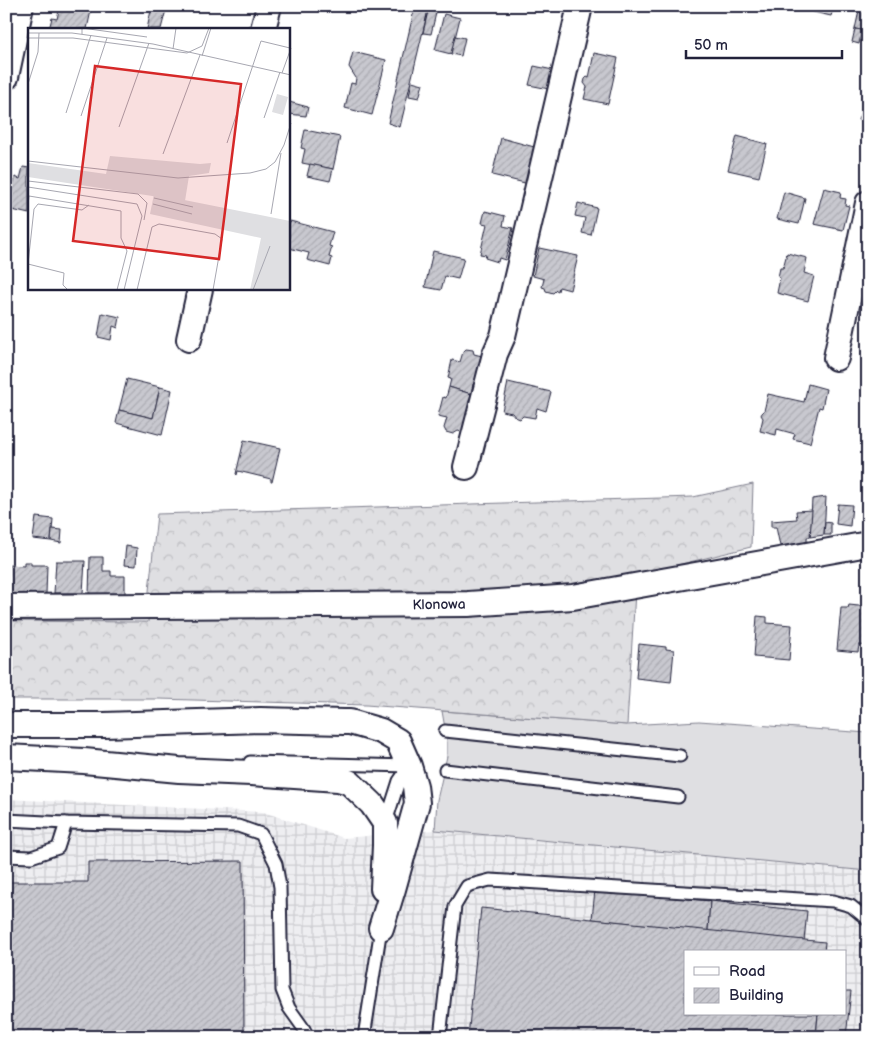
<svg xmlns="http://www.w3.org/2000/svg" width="874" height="1043" font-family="'Balsamiq Sans',sans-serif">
  <defs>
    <pattern id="industrial-grid" width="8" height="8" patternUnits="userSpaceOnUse" patternTransform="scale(1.25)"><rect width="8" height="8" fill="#eeeef1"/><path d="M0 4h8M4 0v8" fill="none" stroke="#ccccd0"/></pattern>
    <pattern id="forest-crowns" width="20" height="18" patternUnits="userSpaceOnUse" patternTransform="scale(1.25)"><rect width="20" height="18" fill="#dfdfe2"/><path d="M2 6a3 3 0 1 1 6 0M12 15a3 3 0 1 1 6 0" fill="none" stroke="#bfbfc3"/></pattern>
    <pattern id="building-hatch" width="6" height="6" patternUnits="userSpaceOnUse" patternTransform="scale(1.25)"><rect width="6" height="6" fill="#c8c8cf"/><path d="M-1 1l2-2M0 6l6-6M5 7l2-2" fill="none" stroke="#acacb3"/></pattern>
  </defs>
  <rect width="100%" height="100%" fill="#fff"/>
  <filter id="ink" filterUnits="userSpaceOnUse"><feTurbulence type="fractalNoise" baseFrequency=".02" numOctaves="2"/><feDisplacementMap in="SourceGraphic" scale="10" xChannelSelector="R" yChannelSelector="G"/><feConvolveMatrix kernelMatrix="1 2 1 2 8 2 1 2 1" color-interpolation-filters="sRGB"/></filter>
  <g filter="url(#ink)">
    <path fill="url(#industrial-grid)" fill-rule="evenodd" d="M 6,799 L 263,812 L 344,838 L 435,830 L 868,871 L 868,1037 L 6,1037 ZM 685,952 L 845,952 L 845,1014 L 685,1014 Z"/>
    <polygon fill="#dfdfe2" stroke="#80808e" points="442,711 627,725 699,721 868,733 868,871 435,830 437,800 447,756 447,740"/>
    <polygon fill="url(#forest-crowns)" stroke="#80808e" points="753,484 751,547 636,575 627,725 366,705 159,699 6,699 6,621 148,622 149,591 157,514 693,497"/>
    <g fill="url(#building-hatch)" stroke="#22223b">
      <polygon points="60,6 92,6 87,29 49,29 52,18 57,19"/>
      <polygon points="152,6 167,6 161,29 147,29"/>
      <polygon points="415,6 429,6 400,127 388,123"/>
      <polygon points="815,6 834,6 831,16 813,12"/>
      <polygon points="860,6 868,6 867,32 855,29"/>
      <polygon points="428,11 436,13 431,34 423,33"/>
      <polygon points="444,14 460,18 451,54 435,50"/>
      <polygon points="855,29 862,30 859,44 852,42"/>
      <polygon points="455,36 465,38 461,56 451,54"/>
      <polygon points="353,52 386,60 372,115 345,108 351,83 355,84 356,78 349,67"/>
      <polygon points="594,53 618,58 608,104 584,99 587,87 584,83 585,79 587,77 589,78"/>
      <polygon points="534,66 553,70 549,89 529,85"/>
      <polygon points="412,81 423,84 419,98 409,96"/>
      <polygon points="289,102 308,107 306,116 289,114"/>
      <polygon points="863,106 868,107 868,124 858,120"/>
      <polygon points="305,130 340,137 333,169 302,163 305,149 301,148"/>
      <polygon points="737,136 767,144 759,177 728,170"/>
      <polygon points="501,138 538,148 529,184 492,175"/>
      <polygon points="310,164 333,169 330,181 307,176"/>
      <polygon points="23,167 29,168 29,214 8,209 15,177 20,179"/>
      <polygon points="824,188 841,192 840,198 846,199 845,205 849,206 843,230 814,224"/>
      <polygon points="784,192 805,198 799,224 777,219"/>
      <polygon points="578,203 597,208 591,235 582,233 585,218 575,216"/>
      <polygon points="485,211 505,216 503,226 513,228 505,260 499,258 498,262 485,258 486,255 480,254 487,224 482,223"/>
      <polygon points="290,221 333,232 329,246 332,247 329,257 332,258 330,266 307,260 309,253 289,248 289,226"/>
      <polygon points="539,248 578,256 570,290 559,287 558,291 556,290 553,293 546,291 545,288 542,287 544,279 533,276"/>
      <polygon points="433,251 464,258 458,279 445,276 441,290 425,287"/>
      <polygon points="787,253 807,258 804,273 814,276 808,301 777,293 780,278 778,277 780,268 783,268"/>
      <polygon points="102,313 120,317 118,328 113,326 111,340 98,337"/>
      <polygon points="466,349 473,350 474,354 486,357 479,386 473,384 471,394 449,387 451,379 448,378 452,360 460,362 463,352"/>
      <polygon points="127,379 160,387 153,418 119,410"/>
      <polygon points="508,382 551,392 546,411 537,408 535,418 523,416 520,419 515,417 512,413 502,411"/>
      <polygon points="808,384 826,389 822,408 819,407 810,443 793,439 795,434 777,429 776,435 760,431 763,418 761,415 762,413 764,411 768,394 804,402"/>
      <polygon points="160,387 172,390 162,435 116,423 119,410 153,418"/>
      <polygon points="449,387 471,394 469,402 475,404 468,434 458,431 453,434 446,432 444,428 447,418 438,416 443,397 446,398"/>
      <polygon points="244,440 280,448 272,482 271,482 271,479 238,471 237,475 236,474"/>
      <polygon points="826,497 824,535 810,537 812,499"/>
      <polygon points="838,504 852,505 850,526 836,524"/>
      <polygon points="812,510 810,537 807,537 807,542 780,546 776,527 771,527 771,521 797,519 796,511"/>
      <polygon points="36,517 53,519 51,541 33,539"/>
      <polygon points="825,522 831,523 831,535 824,535"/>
      <polygon points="52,529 62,530 61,543 51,541"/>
      <polygon points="126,546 137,548 136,566 124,565"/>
      <polygon points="90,557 103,557 103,571 111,571 111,576 125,576 125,595 89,595"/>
      <polygon points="56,561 85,561 83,593 54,593"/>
      <polygon points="24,562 31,562 31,565 47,565 46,594 8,594 9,565 24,566"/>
      <polygon points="6,565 9,565 8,594 6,594"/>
      <polygon points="849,605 868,607 868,646 859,645 858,652 837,650 841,608 848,608"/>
      <polygon points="757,616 767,617 767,623 792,625 789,660 754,657"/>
      <polygon points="639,644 666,647 666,649 674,650 671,682 636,678"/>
      <polygon points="243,861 244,1037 8,1037 8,882 88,882 88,862"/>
      <rect x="6" y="882" width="2" height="155"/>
      <polygon points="595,890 710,901 708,931 592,919"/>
      <polygon points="710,901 807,911 804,941 708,931"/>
      <polygon points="481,908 825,942 824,952 685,952 685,1014 818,1014 816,1037 468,1037"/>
      <polygon points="845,991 851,991 846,1037 816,1037 818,1014 845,1014"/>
    </g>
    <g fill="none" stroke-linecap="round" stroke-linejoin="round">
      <defs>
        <g id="service">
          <polyline points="445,731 680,756"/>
          <polyline points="250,762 409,766"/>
          <polyline points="445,770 678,797"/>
          <polyline points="6,820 66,823 238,826 261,834 276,864 280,887 282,990 289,1008 304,1029 308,1037"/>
          <polyline points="386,822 399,781 408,768"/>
          <polyline points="6,856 31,857 58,848 66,823"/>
          <polyline points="364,1037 381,928"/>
          <polyline points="440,1037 455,906 467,886 490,880 833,901 851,906 868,920"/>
        </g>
        <g id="minor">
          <polyline points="263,29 269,6"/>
          <polyline points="6,77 21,6"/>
          <polyline points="189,339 200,289"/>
          <polyline points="836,358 868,203"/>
          <polyline points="466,467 495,354 503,336 580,6"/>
          <polyline points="6,607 468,604 573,597 868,544"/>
          <polyline points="6,725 104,725 260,720 344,722 350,722 381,731 398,741 409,766 415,786 417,803 393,889 381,928"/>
          <polyline points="6,757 84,761 179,770 251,773 338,779 349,782 372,804 385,823 385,845 383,889"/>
        </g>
      </defs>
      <use href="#service" stroke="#22223b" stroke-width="15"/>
      <use href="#minor" stroke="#22223b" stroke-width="28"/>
      <use href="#service" stroke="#fff" stroke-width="11"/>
      <use href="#minor" stroke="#fff" stroke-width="24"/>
    </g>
  </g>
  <g text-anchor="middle" stroke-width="4" stroke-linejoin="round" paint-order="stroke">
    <g font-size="14" fill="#22223b" stroke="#fff">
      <text transform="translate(439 604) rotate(-1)" y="5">Klonowa</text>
    </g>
  </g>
  <g transform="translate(28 28)">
    <rect width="262" height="262" fill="#fff"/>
    <path d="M 249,66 L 260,69 L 255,87 L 244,84 ZM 126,166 L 262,193 L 262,262 L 222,262 L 233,210 L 122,186 Z" fill="#dfdfe2"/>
    <path d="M 82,128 L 172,136 L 183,135 L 181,145 L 161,148 L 157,173 L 0,149 L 0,135 L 78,146 Z" fill="#dfdfe2"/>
    <path fill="none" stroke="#a7a7b1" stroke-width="1" d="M 0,5 L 44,5 L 125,16 L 263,47M 54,6 L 54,0 L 119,9M 0,10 L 45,10 L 159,25 L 174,18 L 181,0M 145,21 L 148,0M 174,28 L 183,0M 254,45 L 263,20M 0,56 L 10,24 L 11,5M 38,85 L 63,7M 53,88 L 79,10M 236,90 L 252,44M 91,99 L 121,15M 199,115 L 233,13 L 262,20M 135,126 L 172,27M 0,133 L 150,150 L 222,145 L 238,141 L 247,134 L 256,117 L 263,95M 0,153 L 110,166 L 119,175 L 116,192M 0,159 L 109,176 L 114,188 L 96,262M 126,170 L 165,179M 125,176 L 164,186M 0,177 L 1,168 L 93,183 L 93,210 L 99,223 L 89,262M 243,186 L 253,125M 40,262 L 35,257 L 36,245 L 0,236 L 6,181 L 10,176 L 54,182 L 61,177M 109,262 L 124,199 L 131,196 L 187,206 L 194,211 L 185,262M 225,262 L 242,218"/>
    <path fill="#d62828" fill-opacity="0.15" stroke="#d62828" stroke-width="2.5" d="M 67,38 L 213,56 L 191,231 L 45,213 Z"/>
    <rect width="262" height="262" fill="none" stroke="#22223b" stroke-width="2.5"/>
  </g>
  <rect width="874" height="1043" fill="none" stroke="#fff" stroke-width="25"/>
  <rect x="12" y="12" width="849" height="1018" fill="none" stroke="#22223b" stroke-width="2" filter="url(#ink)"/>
  <rect x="684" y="950" width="162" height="65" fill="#ffffff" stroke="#a7a7b1"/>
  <rect x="694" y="967" width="25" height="8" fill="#ffffff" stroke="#a7a7b1"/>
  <text x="729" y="976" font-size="15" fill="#22223b">Road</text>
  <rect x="694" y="988" width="25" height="15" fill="url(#building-hatch)" stroke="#a7a7b1"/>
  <text x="729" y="1000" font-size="15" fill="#22223b">Building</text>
  <path d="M686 50v8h156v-8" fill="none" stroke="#22223b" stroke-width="2.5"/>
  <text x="694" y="50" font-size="15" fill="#22223b" stroke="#ffffff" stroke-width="4" paint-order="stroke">50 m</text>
</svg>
